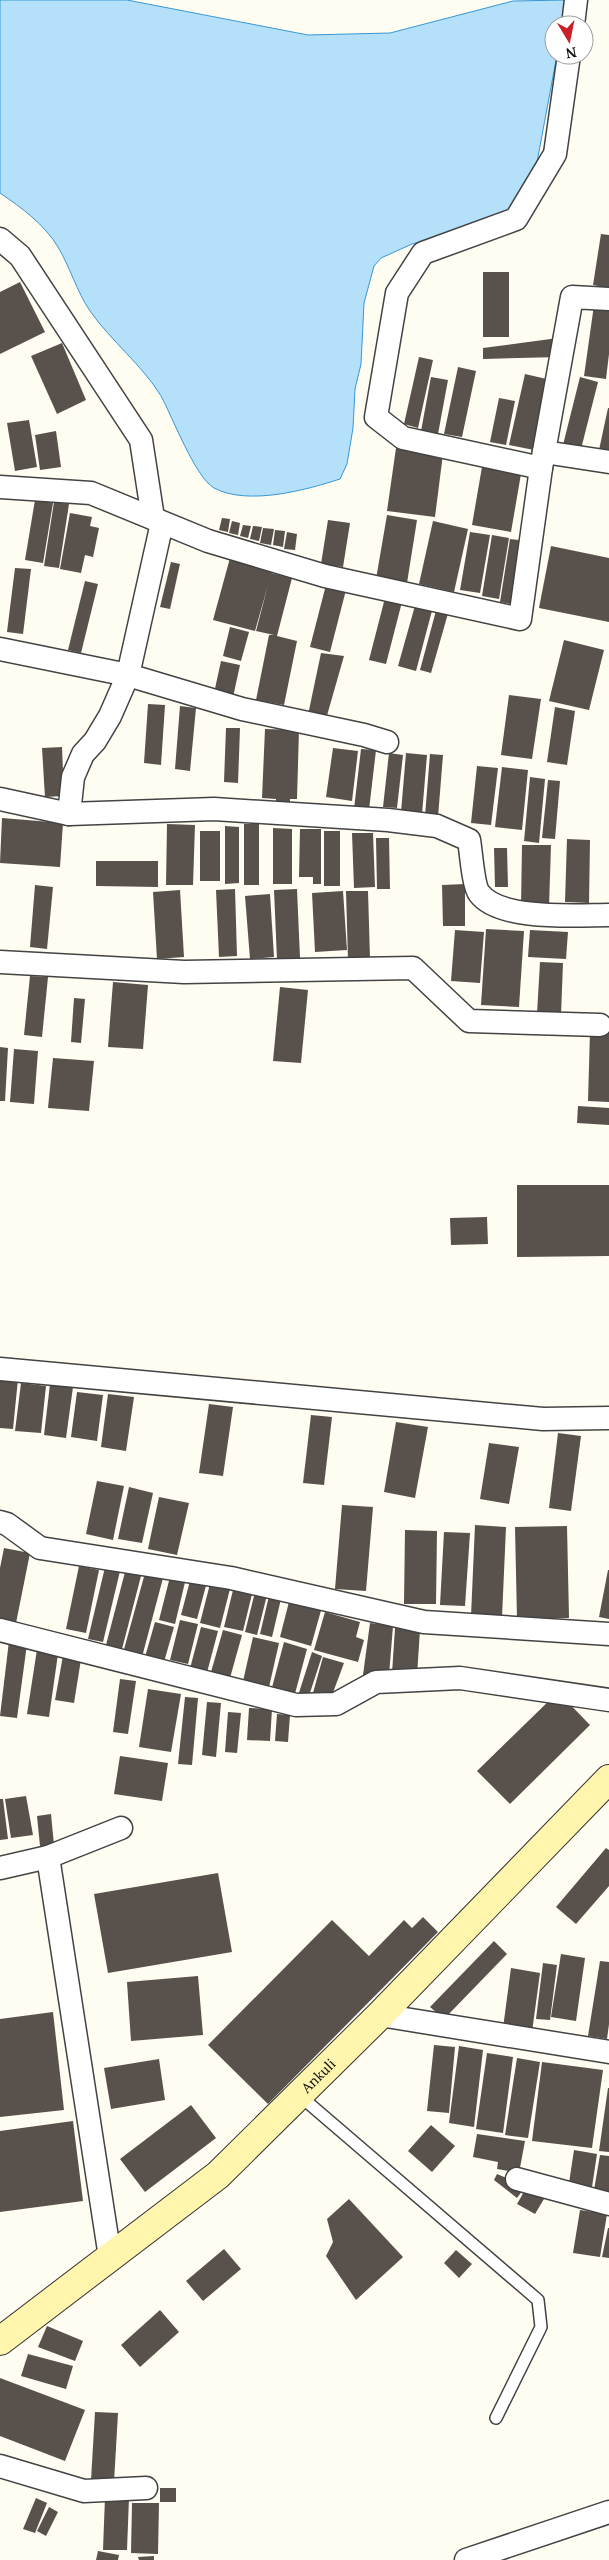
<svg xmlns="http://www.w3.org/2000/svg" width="609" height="2560" font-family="'PT Serif',serif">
  <rect width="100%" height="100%" fill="#fffcf2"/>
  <path fill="#b4e0f9" stroke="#3797d5" d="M 0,0 L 127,0 L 308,35 L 390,33 L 513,1 L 567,0 L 568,25 L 554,25 L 554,55 L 557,55 L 532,189 L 511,215 L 469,230 L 412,244 L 381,258 L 374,266 L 364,303 L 361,364 L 355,389 L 353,428 L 347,464 L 340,479 C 306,490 248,506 214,488 C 195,477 172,416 161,396 C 143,366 111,341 90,311 C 77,292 70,267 58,247 C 44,224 22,208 0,193 Z"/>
  <g fill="#59514b">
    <polygon points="601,234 609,235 609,288 593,285"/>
    <rect x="483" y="272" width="26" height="65"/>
    <polygon points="20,282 45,332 0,354 0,292"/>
    <polygon points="594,305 609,306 609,354 606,379 584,376"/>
    <polygon points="558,338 560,357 483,359 483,348"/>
    <polygon points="62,343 86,400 57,414 31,356"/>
    <polygon points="419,357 433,360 418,428 404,424"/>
    <polygon points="458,367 476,371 462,437 444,434"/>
    <polygon points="525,374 555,381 539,451 509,445"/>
    <polygon points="431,377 448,380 438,434 421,431"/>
    <polygon points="580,377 598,382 581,449 563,445"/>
    <polygon points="499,398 515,401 506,445 490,442"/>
    <polygon points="608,408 609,408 609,452 599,450"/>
    <polygon points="29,420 37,467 15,471 7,423"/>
    <polygon points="56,431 61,467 40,470 35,435"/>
    <polygon points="396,448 443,454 435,517 387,511"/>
    <polygon points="483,461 522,468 511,532 472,525"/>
    <polygon points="35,500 53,503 43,563 25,560"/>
    <polygon points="54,502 69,504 59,568 44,566"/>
    <polygon points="70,513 92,517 90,526 99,528 93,557 85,555 81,573 60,569"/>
    <polygon points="387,515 417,520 407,583 376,579"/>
    <polygon points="222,518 230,519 228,532 219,530"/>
    <polygon points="328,520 350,523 343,567 321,564"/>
    <polygon points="232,521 240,523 238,535 229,533"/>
    <polygon points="433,521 468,529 454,592 419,584"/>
    <polygon points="243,525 251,526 248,538 240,536"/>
    <polygon points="253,526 262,527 259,541 250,539"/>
    <polygon points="263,528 274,529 271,545 260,543"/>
    <polygon points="275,530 285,531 283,547 273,545"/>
    <polygon points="287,532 297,534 295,550 284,549"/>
    <polygon points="470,532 490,535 480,593 460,590"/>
    <polygon points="492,535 509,538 499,599 482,596"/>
    <polygon points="510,539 527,541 517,605 500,602"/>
    <polygon points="551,546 609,558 609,622 539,608"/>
    <polygon points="230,558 272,569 271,573 292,578 277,636 297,641 284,705 256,700 269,635 274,635 256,631 268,585 255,631 213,620"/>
    <polygon points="171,562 180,564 170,609 160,607"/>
    <polygon points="15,568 31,569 23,634 7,632"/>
    <polygon points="85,581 98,584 81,653 68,650"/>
    <polygon points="327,581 347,586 330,652 310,647"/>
    <polygon points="386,594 403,598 386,664 369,660"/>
    <polygon points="416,602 433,607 416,671 398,666"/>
    <polygon points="437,607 449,610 431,673 420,670"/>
    <polygon points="230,627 249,632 241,661 223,656"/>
    <polygon points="564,640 604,650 589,710 549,701"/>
    <polygon points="321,653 344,656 326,719 308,715"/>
    <polygon points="221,661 240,665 233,697 214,693"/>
    <polygon points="509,695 541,699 532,759 501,755"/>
    <polygon points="148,704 165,705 161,765 144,763"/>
    <polygon points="180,706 196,708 190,771 175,769"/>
    <polygon points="555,707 575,711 567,765 547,762"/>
    <polygon points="226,728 240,728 238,783 224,782"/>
    <polygon points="265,729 299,730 297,799 290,799 290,804 276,803 276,799 262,798"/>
    <polygon points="62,747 64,796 45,797 42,748"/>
    <polygon points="333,748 358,751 352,801 326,797"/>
    <polygon points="361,749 376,750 369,810 354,809"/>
    <polygon points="389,753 403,755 397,808 383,807"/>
    <polygon points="406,753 427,755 422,814 401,812"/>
    <polygon points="430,754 443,755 438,817 425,816"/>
    <polygon points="477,766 498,768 491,825 471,823"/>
    <polygon points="502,767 528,770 522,830 495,827"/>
    <polygon points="530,777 545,779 539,843 524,841"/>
    <polygon points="548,780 560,781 555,839 542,838"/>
    <polygon points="2,818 63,823 60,867 0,863"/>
    <polygon points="167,824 195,825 193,885 166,885"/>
    <rect x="244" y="824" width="15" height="61"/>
    <polygon points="225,826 239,827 239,883 225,884"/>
    <polygon points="273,828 292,829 292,884 273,884"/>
    <polygon points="300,829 321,829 321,884 313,884 313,877 299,877"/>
    <rect x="200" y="831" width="20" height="50"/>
    <rect x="324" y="831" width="16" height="55"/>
    <polygon points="352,833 373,833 375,887 354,888"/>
    <polygon points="376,838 389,838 390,889 377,889"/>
    <polygon points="567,839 590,840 589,903 565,902"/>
    <polygon points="522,845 551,845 549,907 521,906"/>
    <polygon points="494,848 507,848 508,887 495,887"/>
    <polygon points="96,861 158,861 158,887 96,886"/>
    <polygon points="465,884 465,926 443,926 442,885"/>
    <polygon points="35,885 53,887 47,949 30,947"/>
    <polygon points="235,889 237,956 219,957 216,890"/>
    <polygon points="297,889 300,958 277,960 274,890"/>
    <polygon points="180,890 184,957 157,959 153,892"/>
    <polygon points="343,891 347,950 315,952 312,893"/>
    <polygon points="346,891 368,891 370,959 348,960"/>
    <polygon points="270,894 274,957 250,959 245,896"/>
    <polygon points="486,929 524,931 519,1007 481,1005"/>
    <polygon points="455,930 484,932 480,983 451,981"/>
    <polygon points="530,930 568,932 566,959 528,957"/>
    <polygon points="540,962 563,963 561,1015 537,1014"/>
    <polygon points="30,976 48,977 42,1037 24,1035"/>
    <polygon points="113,982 148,985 143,1049 108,1047"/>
    <polygon points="280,987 308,990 301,1063 273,1061"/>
    <polygon points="74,998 85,999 81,1043 71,1042"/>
    <polygon points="590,1032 609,1032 609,1102 588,1101"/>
    <polygon points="0,1047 8,1048 5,1101 0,1101"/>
    <polygon points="14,1049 38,1051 34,1104 10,1102"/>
    <polygon points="53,1058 94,1061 89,1111 48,1108"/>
    <polygon points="578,1106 609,1108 609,1125 577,1123"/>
    <polygon points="517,1185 609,1185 609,1256 517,1257"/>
    <polygon points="487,1217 488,1244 451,1245 450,1218"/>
    <polygon points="0,1377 18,1379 13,1429 0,1428"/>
    <polygon points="21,1383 46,1386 41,1433 15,1431"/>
    <polygon points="50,1384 73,1387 66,1438 44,1435"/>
    <polygon points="77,1392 103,1395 97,1441 71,1437"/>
    <polygon points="108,1394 134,1397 126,1451 101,1447"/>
    <polygon points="209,1404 233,1407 223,1476 199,1473"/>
    <polygon points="311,1415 332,1417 324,1485 303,1483"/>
    <polygon points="396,1422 428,1427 415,1498 384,1492"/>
    <polygon points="558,1433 581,1436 571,1511 549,1508"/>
    <polygon points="489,1443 519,1447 509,1504 480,1499"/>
    <polygon points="97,1481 124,1486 113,1540 86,1534"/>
    <polygon points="129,1487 153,1493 142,1543 118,1539"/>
    <polygon points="159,1497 189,1503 177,1555 148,1549"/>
    <polygon points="342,1505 373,1507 366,1591 335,1589"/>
    <polygon points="475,1525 506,1527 502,1617 471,1616"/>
    <polygon points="567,1526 569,1618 517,1619 515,1527"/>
    <polygon points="405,1530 437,1531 436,1604 404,1604"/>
    <polygon points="444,1532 470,1533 465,1606 440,1605"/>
    <polygon points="4,1548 30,1553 16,1623 0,1619 0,1568"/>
    <polygon points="106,1563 121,1567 103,1642 88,1639"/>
    <polygon points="79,1566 99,1570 86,1633 66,1629"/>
    <polygon points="608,1570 609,1570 609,1619 599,1617"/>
    <polygon points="125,1572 141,1576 122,1649 106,1645"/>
    <polygon points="145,1573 163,1578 142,1657 123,1653"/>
    <polygon points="171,1573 186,1578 175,1624 159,1620"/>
    <polygon points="191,1577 207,1582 197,1619 181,1615"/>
    <polygon points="211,1580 231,1585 220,1628 200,1623"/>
    <polygon points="234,1586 253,1590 243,1631 224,1627"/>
    <polygon points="255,1592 267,1595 257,1635 245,1632"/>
    <polygon points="269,1596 281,1599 272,1637 260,1634"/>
    <polygon points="290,1598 322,1607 311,1646 280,1637"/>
    <polygon points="325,1612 360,1622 356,1637 364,1640 358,1662 314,1650"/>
    <polygon points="180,1620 198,1624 188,1664 170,1660"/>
    <polygon points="155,1622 174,1627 162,1669 143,1664"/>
    <polygon points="370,1623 393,1626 389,1675 363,1675"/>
    <polygon points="201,1627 218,1631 205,1680 188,1676"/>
    <polygon points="395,1628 420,1630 417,1675 392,1673"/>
    <polygon points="223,1630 242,1635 228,1685 209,1679"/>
    <polygon points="253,1637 279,1643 267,1696 241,1690"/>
    <polygon points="9,1641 27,1644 17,1718 0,1716"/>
    <polygon points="284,1642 307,1649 293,1701 270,1695"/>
    <polygon points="38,1643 59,1647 49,1717 27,1714"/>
    <polygon points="64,1650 82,1653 74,1703 55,1700"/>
    <polygon points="312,1652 322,1656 307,1702 297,1699"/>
    <polygon points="323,1657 344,1663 331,1698 311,1700"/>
    <polygon points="120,1679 136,1681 128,1734 113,1732"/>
    <polygon points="148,1689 181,1694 171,1752 139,1747"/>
    <polygon points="558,1692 590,1725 510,1804 477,1771"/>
    <polygon points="185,1697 198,1698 192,1765 178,1764"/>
    <polygon points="207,1702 221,1703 216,1757 202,1755"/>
    <polygon points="249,1708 272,1709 270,1741 247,1740"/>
    <polygon points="228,1712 241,1713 237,1753 225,1752"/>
    <polygon points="277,1714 290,1715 288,1742 275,1741"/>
    <polygon points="120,1756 168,1763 162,1801 114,1794"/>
    <polygon points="26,1796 33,1835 11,1838 5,1799"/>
    <polygon points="0,1799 3,1799 8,1839 0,1840"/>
    <polygon points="51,1814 54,1845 40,1846 37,1816"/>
    <polygon points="606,1848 609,1850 609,1886 576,1924 556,1907"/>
    <polygon points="218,1873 232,1952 108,1973 94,1894"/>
    <polygon points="423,1917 438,1932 268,2104 208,2045 332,1920 369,1956 404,1920 412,1928"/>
    <polygon points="494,1941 507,1954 444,2019 430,2007"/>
    <polygon points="561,1954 585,1958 576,2021 551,2017"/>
    <polygon points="600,1961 609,1962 609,2024 607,2039 588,2036"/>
    <polygon points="543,1963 557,1965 550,2020 536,2019"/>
    <polygon points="511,1968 540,1973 532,2032 503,2028"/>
    <polygon points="198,1976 203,2035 131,2041 127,1982"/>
    <polygon points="53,2012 64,2110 0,2117 0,2019"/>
    <polygon points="434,2045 455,2047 449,2113 427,2111"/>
    <polygon points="459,2046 483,2050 474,2127 449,2123"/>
    <polygon points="487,2053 513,2057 503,2133 476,2129"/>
    <polygon points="517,2058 540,2062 528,2138 505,2135"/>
    <polygon points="159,2059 165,2100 111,2109 104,2068"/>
    <polygon points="542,2062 603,2070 592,2148 532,2141"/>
    <polygon points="608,2088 609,2088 609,2152 599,2151"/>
    <polygon points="191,2105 216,2138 145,2192 120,2159"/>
    <polygon points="73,2121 83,2201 0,2212 0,2131"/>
    <polygon points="431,2125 455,2146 432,2172 408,2151"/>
    <polygon points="477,2134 525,2141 519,2173 497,2169 498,2162 473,2157"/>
    <polygon points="574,2150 597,2154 592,2187 569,2183"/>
    <polygon points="600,2155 609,2156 609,2192 594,2190"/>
    <polygon points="497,2174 526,2186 517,2198 494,2180"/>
    <polygon points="529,2183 547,2194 535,2214 517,2204"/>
    <polygon points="349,2199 403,2257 356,2300 326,2256 333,2242 327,2219"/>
    <polygon points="580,2210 607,2214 600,2257 573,2253"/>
    <polygon points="608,2228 609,2228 609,2258 602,2257"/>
    <polygon points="224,2249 241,2269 203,2301 186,2281"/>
    <polygon points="456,2250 472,2264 459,2278 444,2263"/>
    <polygon points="160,2310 179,2332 140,2367 121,2345"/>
    <polygon points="47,2326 83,2341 75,2361 38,2347"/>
    <polygon points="28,2354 73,2366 66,2389 21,2376"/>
    <polygon points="0,2378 85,2410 65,2461 0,2436"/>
    <polygon points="95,2412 118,2413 114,2482 91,2480"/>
    <rect x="160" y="2488" width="16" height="14"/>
    <polygon points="105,2497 129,2498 127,2550 103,2550"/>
    <polygon points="36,2498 47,2503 35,2533 23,2529"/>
    <polygon points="132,2503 159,2503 158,2554 131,2553"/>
    <polygon points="49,2507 58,2512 46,2536 37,2531"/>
    <polygon points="98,2551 119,2555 118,2560 96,2560"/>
    <polygon points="154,2556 154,2560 139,2560 138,2557"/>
  </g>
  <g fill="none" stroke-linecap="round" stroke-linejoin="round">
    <defs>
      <polyline id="service" points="299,2095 538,2300 541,2327 496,2418"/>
      <g id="minor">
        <polyline points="573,25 576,0"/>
        <polyline points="0,239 20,256 141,440 153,518"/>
        <polyline points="544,452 609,462"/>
        <polyline points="541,468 403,438 376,417 397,293 423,253 516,219 555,154 569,55"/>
        <polyline points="0,487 91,493 208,541 325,576 520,619 541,468 572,297 609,299"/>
        <polyline points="0,649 128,675 242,709 364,735 387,742"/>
        <path d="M 0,799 L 69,814 L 214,809 L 388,820 L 437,826 L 469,840 C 471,851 473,885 479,893 C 499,921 577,915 609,915"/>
        <polyline points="69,814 73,777 83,754 95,741 110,716 128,675 162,523"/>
        <polyline points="0,962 184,972 413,968 469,1021 600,1025"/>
        <polyline points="0,1369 543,1419 609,1418"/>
        <polyline points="0,1522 7,1524 40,1548 231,1578 424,1622 609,1634"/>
        <polyline points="0,1630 296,1705 336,1704 376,1682 460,1678 609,1700"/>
        <polyline points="48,1857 110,2257"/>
        <polyline points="0,1868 48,1857 121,1828"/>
        <polyline points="380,2015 609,2052"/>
        <polyline points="517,2179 609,2204"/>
        <polyline points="0,2466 84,2491 146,2488"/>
        <polyline points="466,2560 609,2512"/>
      </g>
      <g id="secondary">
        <path id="s1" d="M 0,2341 L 218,2175 L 380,2015 L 609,1779"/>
      </g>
    </defs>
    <use href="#service" stroke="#434343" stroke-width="14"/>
    <use href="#minor" stroke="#434343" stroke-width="25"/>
    <use href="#secondary" stroke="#323232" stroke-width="30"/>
    <use href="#service" stroke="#fff" stroke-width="11"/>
    <use href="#minor" stroke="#fff" stroke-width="22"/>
    <use href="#secondary" stroke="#fff5ad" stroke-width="28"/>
  </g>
  <g text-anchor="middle" stroke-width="5" stroke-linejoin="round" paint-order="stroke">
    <g font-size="14" fill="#101010" stroke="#fff">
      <text dy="5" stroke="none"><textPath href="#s1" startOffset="415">Ankuli</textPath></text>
    </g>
  </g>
  <g transform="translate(569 40) rotate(170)"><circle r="24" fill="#ffffff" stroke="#9f9f9f"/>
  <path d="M0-4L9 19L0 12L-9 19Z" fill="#c81f28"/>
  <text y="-8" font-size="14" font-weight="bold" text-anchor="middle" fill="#101010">N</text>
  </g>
</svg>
